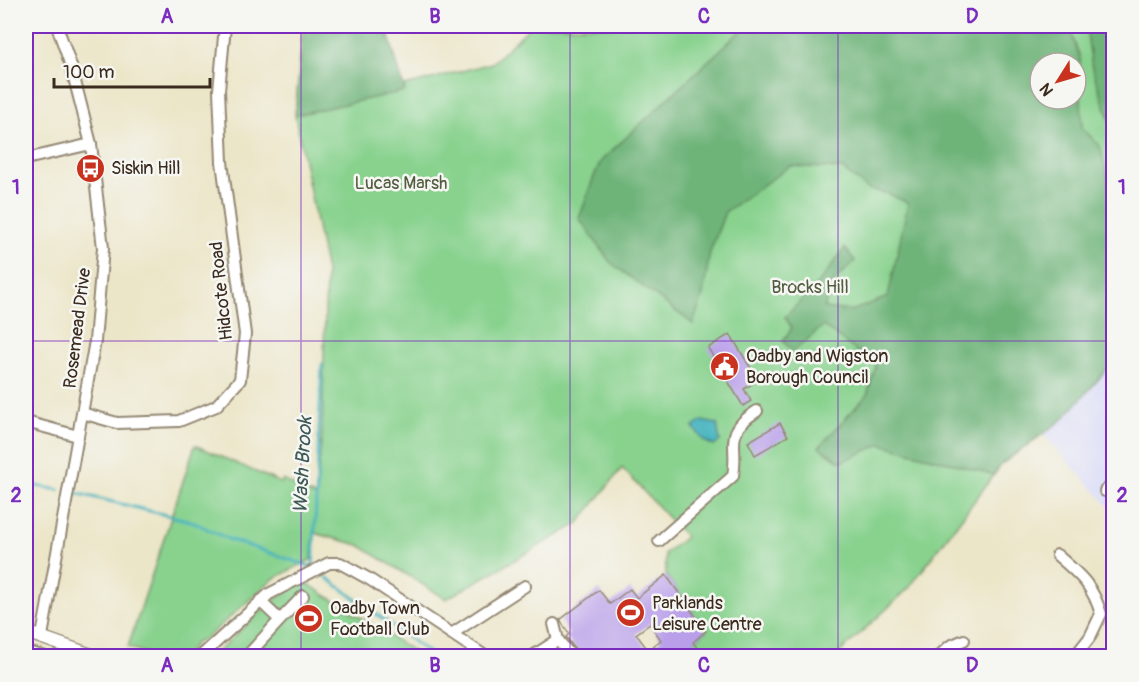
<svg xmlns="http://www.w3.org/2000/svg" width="1139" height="682" font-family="Pangolin,sans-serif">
  <rect width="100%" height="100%" fill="#f6f6f2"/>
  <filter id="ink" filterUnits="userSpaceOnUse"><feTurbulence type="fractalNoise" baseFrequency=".0167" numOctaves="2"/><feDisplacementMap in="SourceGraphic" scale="12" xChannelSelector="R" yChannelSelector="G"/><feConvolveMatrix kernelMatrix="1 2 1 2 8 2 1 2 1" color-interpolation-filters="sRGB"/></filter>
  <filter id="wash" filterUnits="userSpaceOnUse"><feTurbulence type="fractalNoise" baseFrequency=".008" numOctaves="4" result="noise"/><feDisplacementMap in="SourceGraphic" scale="24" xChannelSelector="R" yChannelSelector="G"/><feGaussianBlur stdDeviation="1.35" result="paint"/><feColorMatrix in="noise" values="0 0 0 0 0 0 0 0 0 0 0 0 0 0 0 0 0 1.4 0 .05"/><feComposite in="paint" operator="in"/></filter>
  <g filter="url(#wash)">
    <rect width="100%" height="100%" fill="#ece6c9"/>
    <polygon fill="#d5d8f9" points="1113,363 1113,511 1043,434 1062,420"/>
    <g fill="#88d28e" stroke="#627e56" stroke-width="1.5" fill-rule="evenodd">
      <path d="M 531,26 L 1113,26 L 1113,363 L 1062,420 L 1002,464 L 909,588 L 836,656 L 704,656 L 693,642 L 706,631 L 666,575 L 665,553 L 686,537 L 622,468 L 578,524 L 446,599 L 359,545 L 314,533 L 312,559 L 273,579 L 205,639 L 195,643 L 186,656 L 154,656 L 128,647 L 195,445 L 281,483 L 283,480 L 316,497 L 322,433 L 326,272 L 295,115 L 492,63 ZM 1040,63 L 1076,63 L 1076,99 L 1040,99 Z"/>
      <polygon points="301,582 305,582 421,656 213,656 270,603"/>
    </g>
    <g fill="#6eb479" stroke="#546f4c" stroke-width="1.5" fill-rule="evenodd">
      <polygon points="303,26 386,26 405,91 295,115"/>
      <path d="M 746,26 L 1068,26 L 1080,57 L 1082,128 L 1100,146 L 1113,199 L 1113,363 L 1062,420 L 1002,463 L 994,475 L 881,444 L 841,462 L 819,447 L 867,395 L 876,366 L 823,326 L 793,352 L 783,341 L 792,328 L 785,317 L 821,280 L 845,248 L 855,261 L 832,283 L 824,308 L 851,311 L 888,297 L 908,203 L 889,194 L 868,189 L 842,169 L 790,166 L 725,212 L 710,252 L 703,295 L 693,324 L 610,262 L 579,218 C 587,201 593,171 603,159 ZM 1040,63 L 1076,63 L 1076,99 L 1040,99 Z"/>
      <polygon points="1086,26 1113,26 1113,130 1092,68"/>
    </g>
    <polygon fill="#43b2be" stroke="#3f6e6e" stroke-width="1.5" points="702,421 717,424 720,441 714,446 704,441 693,427"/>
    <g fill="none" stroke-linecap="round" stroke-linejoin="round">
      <g stroke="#43b2be" stroke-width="3">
        <polyline points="26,484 59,490"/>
        <polyline points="76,493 191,521 228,539 312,567"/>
        <polyline points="313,568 322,364"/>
        <polyline points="326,577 433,656"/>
      </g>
    </g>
    <g id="blocks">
      <g fill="#b99fea" fill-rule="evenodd">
        <polygon points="730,334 758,380 744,389 751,401 743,406 708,348"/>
        <polygon points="780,423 788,436 755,455 748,442"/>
        <path d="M 666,575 L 706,631 L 693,642 L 704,657 L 581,657 L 566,637 L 569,634 L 560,620 L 599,590 L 610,604 L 630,589 L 637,598 ZM 650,624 L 661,640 L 648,650 L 636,634 Z"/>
      </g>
    </g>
  </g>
  <g filter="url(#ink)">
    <use href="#blocks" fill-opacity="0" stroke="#948874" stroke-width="1.5"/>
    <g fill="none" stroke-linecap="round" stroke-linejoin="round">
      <defs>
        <g id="minor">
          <polyline points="26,159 91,144"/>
          <polyline points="82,413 117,423 179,421 216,406 240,380 245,334 222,162 219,90 225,26"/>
          <polyline points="26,422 78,436"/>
          <polyline points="1105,491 1114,484"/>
          <path d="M 659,541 L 733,476 C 739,444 722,433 757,411"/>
          <path d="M 1057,555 C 1080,575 1092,584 1101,614 L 1090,637 L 1075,656"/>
          <polyline points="280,620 303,596"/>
          <polyline points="554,624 558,640 571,656"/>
          <polyline points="453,633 525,586"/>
          <polyline points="42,636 95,341 103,248 91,144 71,66 57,26"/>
          <polyline points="26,652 43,656"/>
          <polyline points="201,656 269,594 329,563 340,563 369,579 485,656"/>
          <polyline points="247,656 280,620 260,601"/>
          <polyline points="533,656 558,640"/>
          <polyline points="939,656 950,646 964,640"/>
        </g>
        <polyline id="major" points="26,632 94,656"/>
      </defs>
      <use href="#minor" stroke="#948874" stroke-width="14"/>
      <use href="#major" stroke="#948874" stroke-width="15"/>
      <use href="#minor" stroke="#fff" stroke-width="10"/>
      <use href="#major" stroke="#fff" stroke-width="12"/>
    </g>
  </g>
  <path fill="none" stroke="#7b2cbf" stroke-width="1.5" stroke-opacity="0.55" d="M 301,26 L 301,656M 570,26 L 570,656M 838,26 L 838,656M 26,341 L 1114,341"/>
  <defs>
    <symbol id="bus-disc" viewBox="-11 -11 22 22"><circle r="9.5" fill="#c8321e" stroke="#f6f6f2"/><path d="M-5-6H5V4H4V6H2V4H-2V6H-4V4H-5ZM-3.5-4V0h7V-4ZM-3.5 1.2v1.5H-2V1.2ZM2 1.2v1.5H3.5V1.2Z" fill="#fff"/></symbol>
    <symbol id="civic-disc" viewBox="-11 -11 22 22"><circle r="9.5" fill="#c8321e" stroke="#f6f6f2"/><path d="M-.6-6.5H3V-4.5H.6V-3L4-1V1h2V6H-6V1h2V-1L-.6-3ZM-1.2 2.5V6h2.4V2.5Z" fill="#fff"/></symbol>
    <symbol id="stadium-disc" viewBox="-11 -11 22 22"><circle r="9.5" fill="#c8321e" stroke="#f6f6f2"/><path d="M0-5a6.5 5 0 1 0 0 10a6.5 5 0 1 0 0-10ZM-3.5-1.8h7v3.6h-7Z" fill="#fff"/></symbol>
  </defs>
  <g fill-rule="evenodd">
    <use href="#bus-disc" x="74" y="152" width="33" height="33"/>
    <use href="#civic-disc" x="708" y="350" width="33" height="33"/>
    <use href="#stadium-disc" x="614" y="596" width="33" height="33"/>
    <use href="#stadium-disc" x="292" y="602" width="33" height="33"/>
  </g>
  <g text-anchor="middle" stroke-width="5" stroke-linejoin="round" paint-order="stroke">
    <g font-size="18" fill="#3b2a1e" stroke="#f6f6f2" text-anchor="start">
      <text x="111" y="174">Siskin Hill</text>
      <text x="746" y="362">Oadby and Wigston<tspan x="746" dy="21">Borough Council</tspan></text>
      <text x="652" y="609">Parklands<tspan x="652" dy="21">Leisure Centre</tspan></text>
      <text x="330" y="614">Oadby Town<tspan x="330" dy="21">Football Club</tspan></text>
    </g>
    <g font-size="18" fill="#525c40" stroke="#f6f6f2">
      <text x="401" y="189">Lucas Marsh</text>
      <text x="810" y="293">Brocks Hill</text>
    </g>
    <g font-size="18" fill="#3b2a1e" stroke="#f6f6f2">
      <text transform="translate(221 291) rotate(-96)" y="6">Hidcote Road</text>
      <text transform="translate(77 328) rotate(-83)" y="6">Rosemead Drive</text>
    </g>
    <g font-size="20" font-style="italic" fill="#3e5a56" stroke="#f6f6f2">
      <text transform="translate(302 465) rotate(-87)" y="7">Wash Brook</text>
    </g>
  </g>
  <rect width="1139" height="682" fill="none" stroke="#f6f6f2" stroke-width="66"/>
  <g transform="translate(1058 81) rotate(233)"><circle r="28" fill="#f6f6f2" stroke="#aba49d" stroke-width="1.5"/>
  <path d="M0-4.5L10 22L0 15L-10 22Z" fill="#c8321e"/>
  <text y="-9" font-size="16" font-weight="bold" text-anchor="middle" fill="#3b2a1e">N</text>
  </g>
  <path d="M54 78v9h156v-9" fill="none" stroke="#3b2a1e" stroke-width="3"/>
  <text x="63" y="78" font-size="18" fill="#3b2a1e" stroke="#f6f6f2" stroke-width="4.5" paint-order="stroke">100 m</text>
  <rect x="33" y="33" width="1073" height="616" fill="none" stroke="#7b2cbf" stroke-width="2"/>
  <g font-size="20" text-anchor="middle" font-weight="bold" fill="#7b2cbf">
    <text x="167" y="23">A</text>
    <text x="435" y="23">B</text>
    <text x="704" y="23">C</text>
    <text x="972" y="23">D</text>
    <text x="16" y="194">1</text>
    <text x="1122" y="194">1</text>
    <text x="16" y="502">2</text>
    <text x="1122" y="502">2</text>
    <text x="167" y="672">A</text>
    <text x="435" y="672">B</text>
    <text x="704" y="672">C</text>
    <text x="972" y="672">D</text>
  </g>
</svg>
